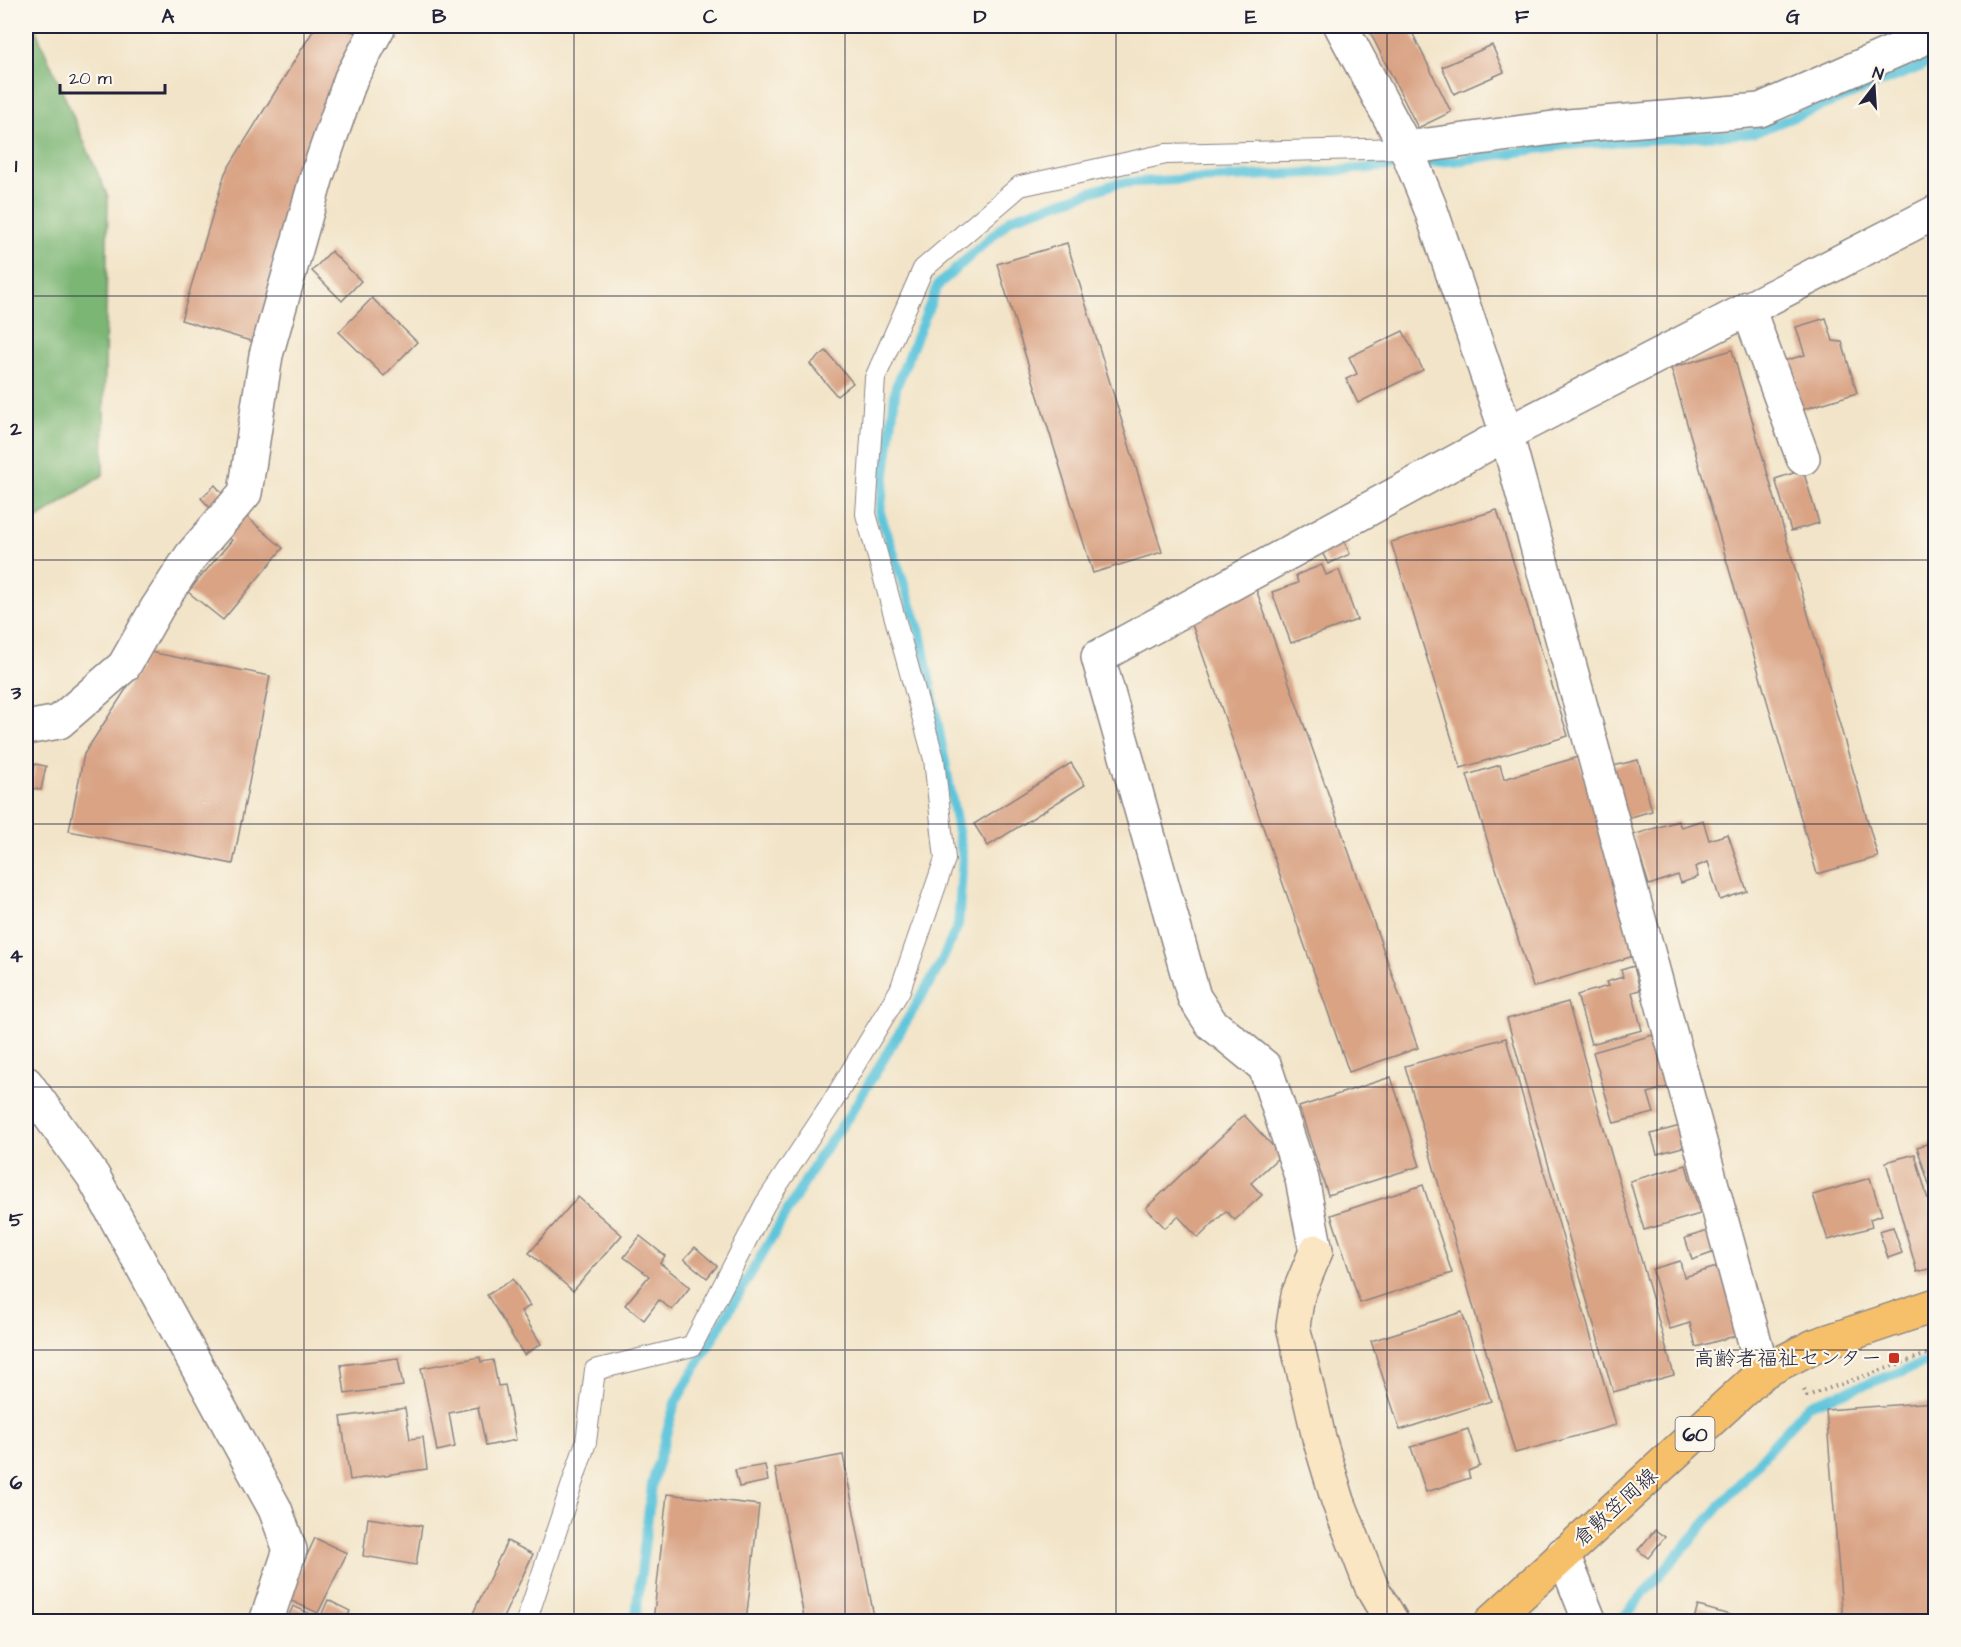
<svg xmlns="http://www.w3.org/2000/svg" width="1961" height="1647" font-family="'Architects Daughter','Klee One',sans-serif">
  <rect width="100%" height="100%" fill="#fbf7ec"/>
  <filter id="ink" filterUnits="userSpaceOnUse"><feTurbulence type="fractalNoise" baseFrequency=".0167" numOctaves="2"/><feDisplacementMap in="SourceGraphic" scale="12" xChannelSelector="R" yChannelSelector="G"/><feConvolveMatrix kernelMatrix="1 2 1 2 8 2 1 2 1" color-interpolation-filters="sRGB"/></filter>
  <filter id="wash" filterUnits="userSpaceOnUse"><feTurbulence type="fractalNoise" baseFrequency=".008" numOctaves="4" result="noise"/><feDisplacementMap in="SourceGraphic" scale="24" xChannelSelector="R" yChannelSelector="G"/><feGaussianBlur stdDeviation="1.35" result="paint"/><feColorMatrix in="noise" values="0 0 0 0 0 0 0 0 0 0 0 0 0 0 0 0 0 1.4 0 .05"/><feComposite in="paint" operator="in"/></filter>
  <g filter="url(#wash)">
    <rect width="100%" height="100%" fill="#f2e4c8"/>
    <polygon fill="#7bb675" stroke="#4e6c58" stroke-width="1.5" points="26,26 34,26 108,197 103,475 26,526"/>
    <g fill="none" stroke-linecap="round" stroke-linejoin="round">
      <g stroke="#5ec5db" stroke-width="10">
        <polyline points="635,1622 652,1484 675,1403 818,1159 851,1113 939,967 958,925 963,857 920,632 880,513 896,387 938,285 1012,218 1118,183 1310,173 1462,160 1565,145 1753,133 1922,66 1936,56"/>
        <polyline points="1619,1622 1808,1405 1936,1359"/>
      </g>
    </g>
    <g id="blocks">
      <g fill="#d9a384">
        <polygon points="316,26 333,26 358,33 264,345 181,320 225,173"/>
        <polygon points="1367,26 1409,26 1451,112 1418,128"/>
        <polygon points="1492,45 1504,72 1454,94 1442,67"/>
        <polygon points="1936,67 1936,85 1935,85 1931,70"/>
        <polygon points="1067,243 1162,552 1093,573 997,264"/>
        <polygon points="331,251 361,281 342,301 312,271"/>
        <polygon points="372,298 417,342 384,376 339,332"/>
        <polygon points="1826,318 1833,341 1842,342 1857,393 1791,413 1776,363 1805,355 1796,327"/>
        <polygon points="1403,331 1423,370 1358,403 1346,379 1357,374 1349,357"/>
        <polygon points="1732,350 1878,857 1817,874 1671,368"/>
        <polygon points="826,351 853,383 837,396 810,364"/>
        <polygon points="1803,470 1819,523 1791,531 1775,479"/>
        <polygon points="215,485 225,497 211,509 201,498"/>
        <polygon points="1497,510 1568,736 1461,768 1391,542"/>
        <polygon points="241,512 283,548 223,620 188,592 232,540 224,534"/>
        <polygon points="1340,533 1350,554 1328,564 1318,544"/>
        <polygon points="1322,565 1326,575 1339,570 1357,620 1291,643 1272,592 1298,583 1296,575"/>
        <polygon points="1256,589 1418,1048 1349,1072 1188,613"/>
        <polygon points="150,652 270,676 233,864 69,831 84,754"/>
        <polygon points="1578,757 1640,954 1533,987 1467,775 1500,765 1504,779"/>
        <polygon points="1638,760 1652,811 1624,819 1609,767"/>
        <polygon points="1071,763 1085,785 988,846 974,824"/>
        <polygon points="35,764 46,766 41,790 31,788"/>
        <polygon points="1703,820 1709,840 1728,834 1747,891 1720,900 1708,862 1695,867 1698,877 1681,883 1678,875 1649,885 1633,835 1678,821 1681,827"/>
        <polygon points="1634,966 1640,990 1632,992 1642,1030 1591,1044 1577,995 1608,986 1606,982 1623,977 1621,970"/>
        <polygon points="1568,1002 1674,1375 1613,1392 1507,1019"/>
        <polygon points="1936,1008 1936,1028 1935,1028 1930,1010"/>
        <polygon points="1653,1035 1668,1087 1648,1093 1654,1113 1614,1123 1593,1052"/>
        <polygon points="1506,1038 1616,1425 1515,1453 1405,1066"/>
        <polygon points="1391,1077 1420,1166 1328,1195 1299,1107"/>
        <polygon points="1244,1115 1281,1155 1251,1183 1262,1195 1235,1220 1226,1211 1198,1238 1178,1216 1165,1228 1146,1208"/>
        <polygon points="1680,1126 1686,1146 1657,1154 1651,1134"/>
        <polygon points="1936,1141 1936,1203 1935,1203 1917,1147"/>
        <polygon points="1915,1154 1936,1228 1936,1267 1917,1272 1886,1162"/>
        <polygon points="1686,1165 1700,1214 1644,1230 1630,1181"/>
        <polygon points="1870,1178 1882,1215 1870,1219 1872,1227 1828,1240 1813,1195"/>
        <polygon points="1423,1185 1452,1273 1360,1303 1331,1215"/>
        <polygon points="578,1197 622,1235 573,1291 529,1253"/>
        <polygon points="1893,1227 1902,1253 1888,1258 1879,1231"/>
        <polygon points="1708,1231 1715,1252 1692,1260 1685,1238"/>
        <polygon points="640,1236 665,1256 660,1263 690,1287 672,1310 659,1300 644,1320 625,1305 649,1276 624,1257"/>
        <polygon points="695,1247 717,1266 707,1278 684,1259"/>
        <polygon points="1680,1261 1684,1277 1723,1265 1742,1334 1696,1347 1690,1323 1670,1329 1652,1269"/>
        <polygon points="513,1279 530,1306 521,1311 541,1344 524,1355 487,1295"/>
        <polygon points="1462,1312 1491,1401 1400,1430 1371,1341"/>
        <polygon points="480,1357 481,1362 493,1360 498,1386 505,1385 516,1440 486,1446 478,1407 449,1413 455,1447 437,1451 421,1368"/>
        <polygon points="398,1358 403,1386 345,1394 341,1365"/>
        <polygon points="1936,1402 1936,1622 1843,1622 1826,1410"/>
        <polygon points="405,1408 410,1439 423,1437 427,1469 350,1480 341,1417"/>
        <polygon points="1468,1429 1480,1466 1468,1471 1470,1478 1426,1492 1411,1447"/>
        <polygon points="843,1455 875,1622 805,1622 775,1468"/>
        <polygon points="765,1465 768,1481 739,1487 735,1470"/>
        <polygon points="667,1494 759,1505 746,1622 653,1622"/>
        <polygon points="368,1518 422,1526 416,1565 363,1556"/>
        <polygon points="1655,1530 1665,1537 1648,1558 1638,1550"/>
        <polygon points="315,1538 347,1553 318,1613 287,1599"/>
        <polygon points="507,1541 533,1554 501,1622 469,1622"/>
        <polygon points="328,1600 350,1611 345,1622 286,1622 293,1606 320,1618"/>
        <polygon points="1698,1606 1751,1621 1751,1622 1693,1622"/>
      </g>
    </g>
  </g>
  <g filter="url(#ink)">
    <use href="#blocks" fill-opacity="0" stroke="#8a8382" stroke-width="1.5"/>
    <g fill="none" stroke-linecap="round" stroke-linejoin="round">
      <defs>
        <polyline id="lane" points="526,1622 586,1442 595,1370 692,1346 765,1204 830,1106 900,990 945,859 934,759 866,514 875,378 923,269 1020,186 1166,154 1406,148"/>
        <g id="street">
          <polyline points="1341,26 1406,148 1430,207 1503,422 1763,1372"/>
          <polyline points="1406,148 1568,126 1760,110 1918,41 1936,27"/>
          <polyline points="1748,308 1803,458"/>
          <polyline points="26,728 59,722 124,666 157,608 191,556 245,493 266,355 317,176 351,78 379,26"/>
          <polyline points="26,1083 93,1176 275,1509 290,1550 266,1622"/>
          <polyline points="1316,1251 1302,1179 1265,1067 1211,1023 1194,997 1098,657 1506,434 1936,212"/>
          <polyline points="1563,1554 1590,1622"/>
        </g>
        <polyline id="secondary" points="1316,1251 1298,1295 1293,1326 1319,1438 1338,1501 1372,1588 1392,1622"/>
        <polyline id="primary" points="1491,1622 1763,1372 1814,1346 1936,1305"/>
      </defs>
      <use href="#lane" stroke="#8a8382" stroke-width="22"/>
      <use href="#street" stroke="#8a8382" stroke-width="36"/>
      <use href="#secondary" stroke="#8a8382" stroke-width="36"/>
      <use href="#primary" stroke="#8a8382" stroke-width="36"/>
      <polyline stroke="#8a8382" stroke-width="4" stroke-dasharray="1.5 4.5" stroke-linecap="butt" points="1804,1390 1807,1396 1936,1351"/>
      <use href="#lane" stroke="#fff" stroke-width="20"/>
      <use href="#street" stroke="#fff" stroke-width="33"/>
      <use href="#secondary" stroke="#fbe6c4" stroke-width="33"/>
      <use href="#primary" stroke="#f6c06b" stroke-width="33"/>
    </g>
  </g>
  <path fill="none" stroke="#22223b" stroke-width="1.5" stroke-opacity="0.55" d="M 304,26 L 304,1622M 574,26 L 574,1622M 845,26 L 845,1622M 1116,26 L 1116,1622M 1387,26 L 1387,1622M 1657,26 L 1657,1622M 26,296 L 1936,296M 26,560 L 1936,560M 26,824 L 1936,824M 26,1087 L 1936,1087M 26,1350 L 1936,1350"/>
  <rect fill="#c8321e" stroke="#fbf7ec" stroke-width="2" x="1888" y="1352" width="12" height="12" rx="3"/>
  <g text-anchor="middle" stroke-width="4.5" stroke-linejoin="round" paint-order="stroke">
    <rect fill="#fbf7ec" stroke="#636270" stroke-width="1.5" x="1675.5" y="1417" width="39" height="34" rx="4.5"/>
    <g font-size="20" font-weight="bold" fill="#22223b">
      <text x="1695" y="1441">60</text>
    </g>
    <g font-size="21" fill="#22223b" stroke="#fbf7ec" text-anchor="end">
      <text x="1882" y="1365">高齢者福祉センター</text>
    </g>
    <g font-size="21" fill="#22223b" stroke="#fbf7ec">
      <text transform="translate(1615 1507) rotate(-42)" y="7">倉敷笠岡線</text>
    </g>
  </g>
  <rect width="1961" height="1647" fill="none" stroke="#fbf7ec" stroke-width="66"/>
  <g transform="translate(1874 87) rotate(17)" stroke="#fbf7ec" stroke-width="4.5" paint-order="stroke">
  <path d="M0-4.5L10 22L0 15L-10 22Z" fill="#22223b"/>
  <text y="-9" font-size="16" font-weight="bold" text-anchor="middle" fill="#22223b">N</text>
  </g>
  <path d="M60 84v9h105v-9" fill="none" stroke="#22223b" stroke-width="3"/>
  <text x="69" y="84" font-size="18" fill="#22223b" stroke="#fbf7ec" stroke-width="4.5" paint-order="stroke">20 m</text>
  <rect x="33" y="33" width="1895" height="1581" fill="none" stroke="#22223b" stroke-width="2"/>
  <g font-size="20" text-anchor="middle" font-weight="bold" fill="#22223b">
    <text x="168" y="23">A</text>
    <text x="439" y="23">B</text>
    <text x="710" y="23">C</text>
    <text x="980" y="23">D</text>
    <text x="1251" y="23">E</text>
    <text x="1522" y="23">F</text>
    <text x="1793" y="23">G</text>
    <text x="16" y="172">1</text>
    <text x="16" y="435">2</text>
    <text x="16" y="699">3</text>
    <text x="16" y="962">4</text>
    <text x="16" y="1226">5</text>
    <text x="16" y="1489">6</text>
  </g>
</svg>
